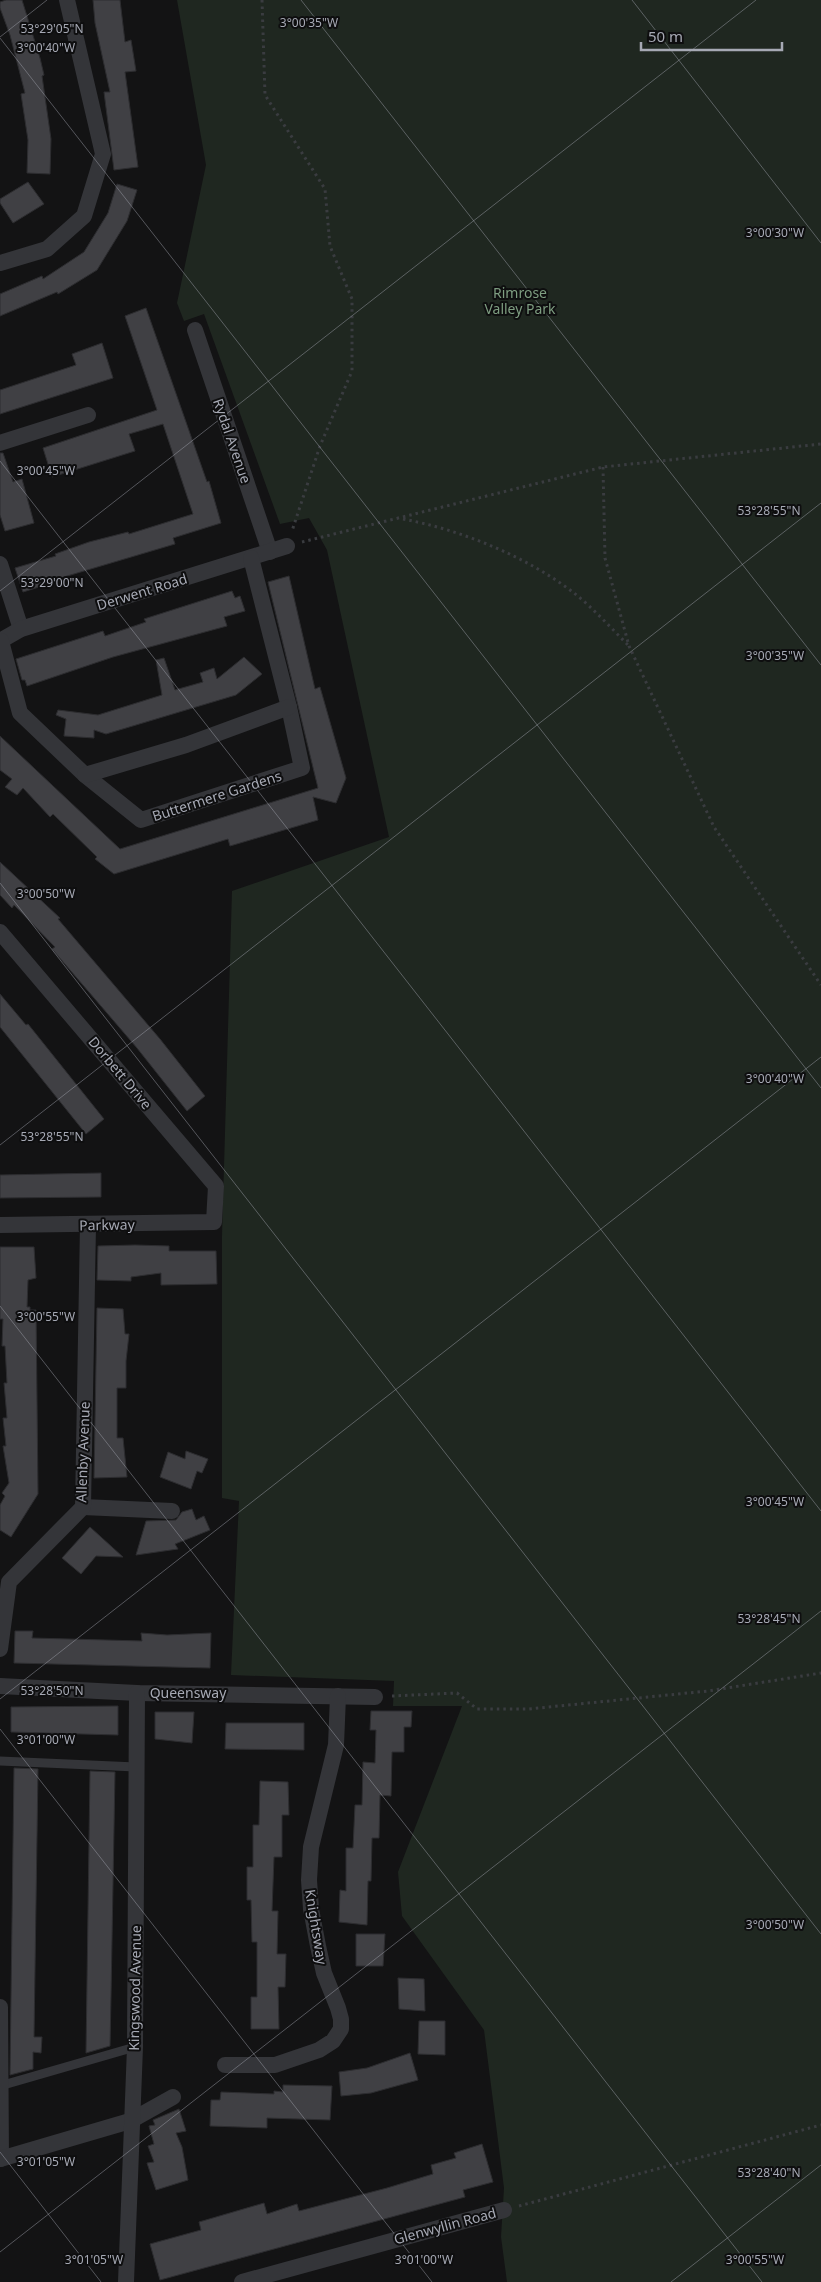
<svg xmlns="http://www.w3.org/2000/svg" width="821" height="2282" font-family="'Noto Sans',sans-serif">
  <rect width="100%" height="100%" fill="#131314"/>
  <polygon fill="#1f2720" points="177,0 821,0 821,2282 507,2282 501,2237 504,2188 484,2030 402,1916 398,1872 462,1706 393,1706 394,1681 231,1675 239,1501 222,1498 222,1236 232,891 389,837 327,550 309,518 280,524 204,314 184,321 177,303 206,165"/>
  <g fill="#404044" stroke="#2d2d30">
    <polygon points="6,0 22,0 40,58 44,75 42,76 51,139 50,174 27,173 28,140 21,94 25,93 10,35 0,8 0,2"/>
    <polygon points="93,0 120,0 125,42 131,40 136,71 125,72 138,167 114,170 104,92 110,92 95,23"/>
    <polygon points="28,182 44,204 13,223 0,203 0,199"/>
    <polygon points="117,184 137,190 127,221 97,270 58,294 57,292 0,316 0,294 42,276 43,279 84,252 108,213"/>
    <polygon points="146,308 207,482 209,481 221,523 173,538 175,544 57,579 58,581 23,592 15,568 56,556 55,554 89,542 128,532 129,534 193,514 163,424 129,434 135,451 52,477 43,448 157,410 125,316"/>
    <polygon points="102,343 113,378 0,414 0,390 76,365 72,354"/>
    <polygon points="0,453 3,453 13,482 22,479 34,523 5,531 0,515"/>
    <polygon points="289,576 315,689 320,687 346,778 336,803 313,797 318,820 230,846 228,839 114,874 95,859 97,857 53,814 50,817 23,788 17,795 5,787 12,779 0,770 0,736 120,849 318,788 268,582"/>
    <polygon points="232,591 235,598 240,596 245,611 224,617 227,626 113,657 27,686 25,680 22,680 16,659 103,631 105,636 146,622 144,619"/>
    <polygon points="244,657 262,674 236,695 106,734 94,730 94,738 64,736 66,719 56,715 58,710 98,715 162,695 156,660 164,658 175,690 203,682 200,673 214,668 217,679"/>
    <polygon points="0,862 60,918 58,919 160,1039 205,1096 187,1111 137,1048 52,949 55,947 14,905 12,908 0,895"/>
    <polygon points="0,994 26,1025 28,1024 104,1119 86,1134 0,1027"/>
    <polygon points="101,1173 101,1197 0,1198 0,1175"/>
    <polygon points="135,1245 169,1246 169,1251 216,1251 217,1284 161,1285 161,1273 131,1277 131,1281 97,1280 98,1246"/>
    <polygon points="0,1247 34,1247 36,1278 28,1280 27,1307 30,1307 30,1310 36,1310 38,1494 11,1537 0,1530 0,1505 5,1496 2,1493 9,1483 3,1446 6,1446 3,1418 7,1418 4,1383 7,1383 5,1346 2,1346 3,1319 0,1319"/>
    <polygon points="97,1308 123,1309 125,1334 129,1334 126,1361 126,1388 117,1388 117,1438 123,1438 127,1477 94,1478"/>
    <polygon points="186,1451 208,1459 202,1473 197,1471 191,1489 160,1477 168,1452 185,1459"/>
    <polygon points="192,1509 196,1520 204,1516 210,1530 175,1544 178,1549 136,1555 146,1521 176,1520 182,1512"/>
    <polygon points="90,1527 123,1557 96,1556 81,1574 62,1558"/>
    <polygon points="15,1631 33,1631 32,1638 142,1641 141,1633 167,1635 211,1633 210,1668 14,1663"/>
    <polygon points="118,1706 118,1735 11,1732 11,1707"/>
    <polygon points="371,1711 412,1711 411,1727 404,1727 404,1752 392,1752 391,1796 380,1795 379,1838 372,1838 371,1881 368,1881 367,1925 339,1922 340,1890 346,1891 346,1848 353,1848 355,1805 362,1805 363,1762 375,1763 376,1730 370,1730"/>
    <polygon points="155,1712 194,1712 192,1743 155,1739"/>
    <polygon points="226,1723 304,1723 304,1750 225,1749"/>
    <polygon points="14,1768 38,1769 34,2037 42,2037 41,2053 33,2052 33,2069 10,2075"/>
    <polygon points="90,1771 115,1772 111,1996 110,2046 86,2053"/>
    <polygon points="260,1781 288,1782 289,1815 282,1815 282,1857 274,1857 272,1911 278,1911 277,1954 286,1954 285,1987 278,1987 279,2029 251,2029 251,1997 257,1997 257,1942 252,1942 251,1900 247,1900 247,1867 253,1867 253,1825 259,1825"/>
    <polygon points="356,1934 385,1934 383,1966 356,1966"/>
    <polygon points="398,1978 424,1979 425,2011 399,2009"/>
    <polygon points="419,2021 445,2021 445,2055 418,2054"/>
    <polygon points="410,2053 418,2080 371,2093 341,2096 339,2072 367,2068"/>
    <polygon points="283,2085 332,2086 330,2120 267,2118 267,2128 210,2126 211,2100 220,2100 221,2092 274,2094 274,2091 283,2092"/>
    <polygon points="179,2109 186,2131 176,2133 182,2147 188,2180 156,2190 147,2163 154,2162 148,2146 154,2144 149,2126 155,2125 153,2120"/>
    <polygon points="482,2144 493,2182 463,2190 465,2197 160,2280 150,2244 201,2230 199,2222 264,2203 267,2214 297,2204 299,2211 387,2188 433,2174 431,2165 456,2158 454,2153"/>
  </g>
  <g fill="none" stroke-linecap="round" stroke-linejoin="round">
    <g stroke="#3a3c40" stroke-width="3" stroke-dasharray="2.5 4" stroke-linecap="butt">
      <polyline points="262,0 265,95 325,189 330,246 352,299 352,371 320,446 292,531"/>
      <polyline points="603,467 605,558 629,646 714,827 821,985"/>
      <path d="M 403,519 C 461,530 526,556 574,593 C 593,608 611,628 629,646"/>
      <polyline points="302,542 603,467 821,444"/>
      <polyline points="392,1696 457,1693 477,1709 529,1709 708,1691 821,1673"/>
      <polyline points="519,2206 821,2125"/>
    </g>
    <g stroke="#343539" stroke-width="9">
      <polyline points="0,1761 136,1767"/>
      <polyline points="0,2086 135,2047"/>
    </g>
    <g stroke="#343539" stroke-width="16">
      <polyline points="0,263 47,249 84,216 103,154 67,0"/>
      <polyline points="195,330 270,552"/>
      <polyline points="0,443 88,415"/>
      <polyline points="0,564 21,629"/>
      <polyline points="0,641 21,629 287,546"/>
      <polyline points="1,641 20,713 85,775 141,820 302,768 289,707 251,558"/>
      <polyline points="85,775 186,745 289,707"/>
      <polyline points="0,932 216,1186 214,1222 0,1225"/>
      <polyline points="83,1507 172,1511"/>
      <polyline points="0,1649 9,1582 83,1507 88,1225"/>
      <polyline points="0,1686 137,1693 375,1697"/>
      <polyline points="0,2007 1,2159"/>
      <polyline points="225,2065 275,2065 319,2050 333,2041 341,2029 341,2019 338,2008 324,1973 318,1946 311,1909 309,1880 311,1847 336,1745 338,1696"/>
      <polyline points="0,2159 130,2121 173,2097"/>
      <polyline points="126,2282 135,2047 137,1693"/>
      <polyline points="242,2282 504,2210"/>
    </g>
  </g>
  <path fill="none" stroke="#a6a9b4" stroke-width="1" stroke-opacity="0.45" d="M 301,0 L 821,665M 632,0 L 821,243M 0,37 L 47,0M 0,38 L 821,1088M 0,461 L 821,1511M 0,591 L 756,0M 0,883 L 821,1934M 0,1145 L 821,503M 0,1306 L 762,2282M 0,1699 L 821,1057M 0,1729 L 432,2282M 0,2152 L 101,2282M 0,2252 L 821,1611M 671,2282 L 821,2165"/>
  <g text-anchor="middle" stroke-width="4" stroke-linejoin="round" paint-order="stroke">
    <g font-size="14" fill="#7e9d81" stroke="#0e0e0f">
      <text x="520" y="298">Rimrose<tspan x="520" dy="16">Valley Park</tspan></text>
    </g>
    <g font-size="14" fill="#a6a9b4" stroke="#0e0e0f">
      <text transform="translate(232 441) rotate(71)" y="5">Rydal Avenue</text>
      <text transform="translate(142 592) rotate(-17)" y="5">Derwent Road</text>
      <text transform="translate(217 796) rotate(-18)" y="5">Buttermere Gardens</text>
      <text transform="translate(120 1073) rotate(50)" y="5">Dorbett Drive</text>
      <text transform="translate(107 1225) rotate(-1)" y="5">Parkway</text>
      <text transform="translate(83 1452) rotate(-88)" y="5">Allenby Avenue</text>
      <text x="188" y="1698">Queensway</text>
      <text transform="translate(316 1927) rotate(81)" y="5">Knightsway</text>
      <text transform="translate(135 1988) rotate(-89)" y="5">Kingswood Avenue</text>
      <text transform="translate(445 2226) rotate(-15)" y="5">Glenwyllin Road</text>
    </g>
  </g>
  <g font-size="12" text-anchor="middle" fill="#a6a9b4" stroke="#0e0e0f" stroke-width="4" stroke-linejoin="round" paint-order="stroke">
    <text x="309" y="27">3°00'35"W</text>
    <text x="52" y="33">53°29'05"N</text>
    <text x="46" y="52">3°00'40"W</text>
    <text x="775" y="237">3°00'30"W</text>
    <text x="46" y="475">3°00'45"W</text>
    <text x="769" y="515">53°28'55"N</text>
    <text x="52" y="587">53°29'00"N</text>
    <text x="775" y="660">3°00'35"W</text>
    <text x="46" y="898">3°00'50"W</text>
    <text x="775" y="1083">3°00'40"W</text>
    <text x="52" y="1141">53°28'55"N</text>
    <text x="46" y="1321">3°00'55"W</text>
    <text x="775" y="1506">3°00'45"W</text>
    <text x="769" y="1623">53°28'45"N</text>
    <text x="52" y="1695">53°28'50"N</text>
    <text x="46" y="1744">3°01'00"W</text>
    <text x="775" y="1929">3°00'50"W</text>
    <text x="46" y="2166">3°01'05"W</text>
    <text x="769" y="2177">53°28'40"N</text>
    <text x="94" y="2264">3°01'05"W</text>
    <text x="424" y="2264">3°01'00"W</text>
    <text x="755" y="2264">3°00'55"W</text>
  </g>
  <path d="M641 42v8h141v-8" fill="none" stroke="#a6a9b4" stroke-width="2.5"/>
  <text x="648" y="42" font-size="15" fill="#a6a9b4" stroke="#0e0e0f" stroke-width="4" paint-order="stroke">50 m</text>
</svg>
